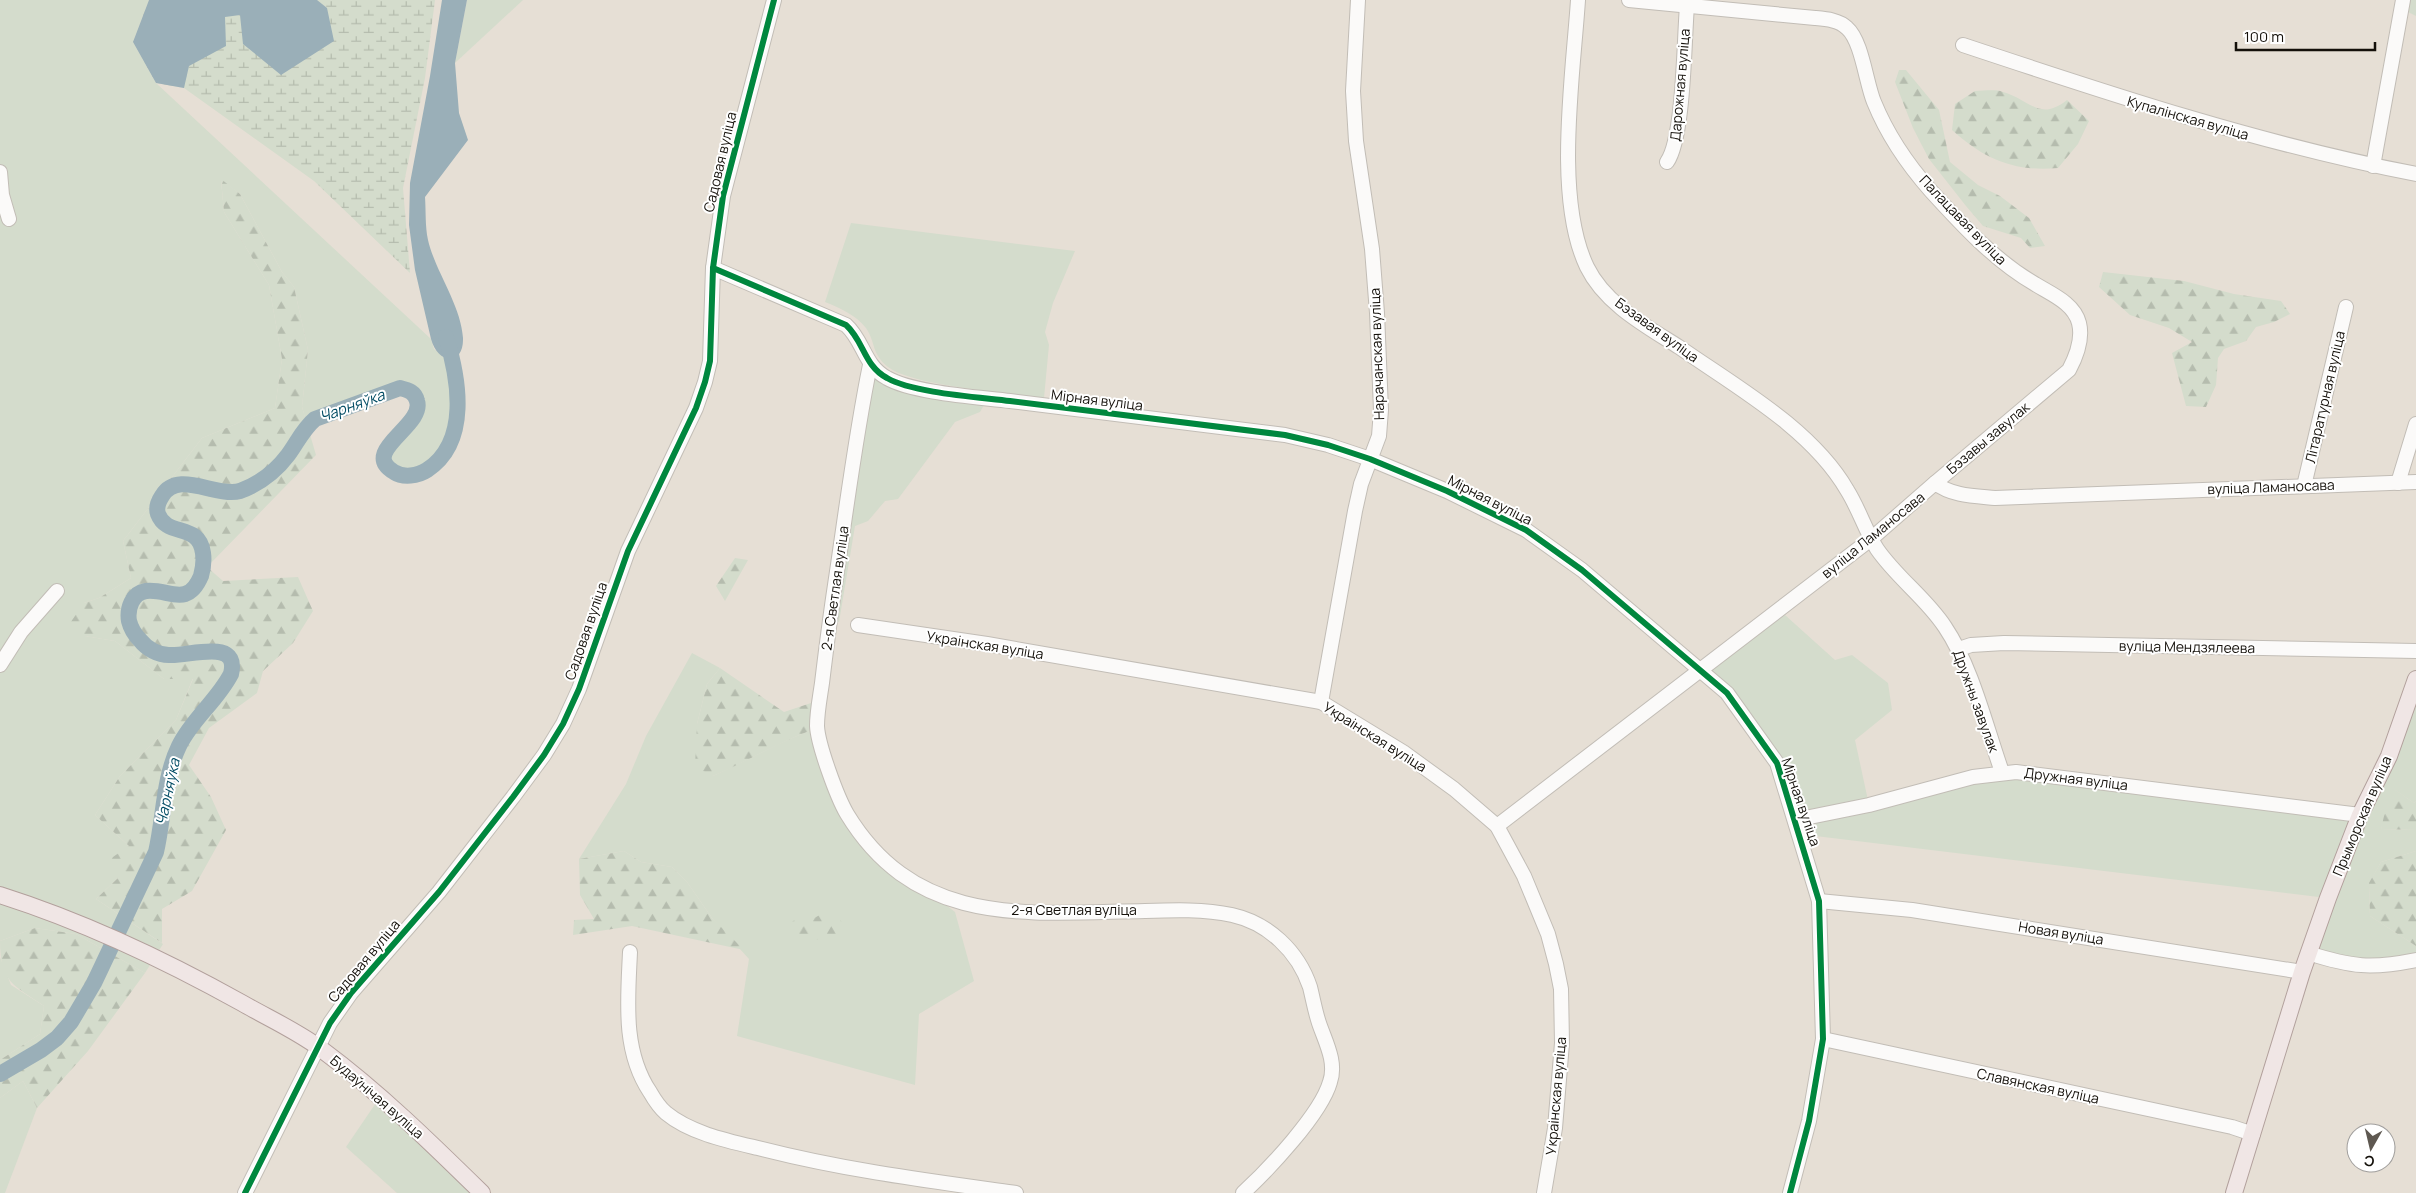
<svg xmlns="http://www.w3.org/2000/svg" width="2416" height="1193" font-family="Manrope,sans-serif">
  <defs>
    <pattern id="forest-firs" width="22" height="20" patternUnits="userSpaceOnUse" patternTransform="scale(1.25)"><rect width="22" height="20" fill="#d4dccc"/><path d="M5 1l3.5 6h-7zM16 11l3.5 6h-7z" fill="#b5bcae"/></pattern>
    <pattern id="wetland-marsh" width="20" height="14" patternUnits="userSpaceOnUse" patternTransform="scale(1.25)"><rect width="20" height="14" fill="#d4dccc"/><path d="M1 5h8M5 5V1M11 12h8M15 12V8" fill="none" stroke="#b5bcae"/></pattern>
  </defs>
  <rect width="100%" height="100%" fill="#e6dfd5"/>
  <g fill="#d4dccc">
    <path d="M 0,0 L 149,0 L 133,42 L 156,83 L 431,339 L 434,349 L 446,359 L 453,358 C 461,396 463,445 428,469 C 419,476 405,478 395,473 C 358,454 422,426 418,402 C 417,397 414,393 409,391 C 405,389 399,388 394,390 C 383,392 374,400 363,403 C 343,410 325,412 307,425 L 302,407 L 308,350 L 294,287 L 282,272 L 240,194 L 221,180 L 224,212 L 269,285 L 282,359 L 275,408 L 202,438 L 123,541 L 131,578 L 99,598 L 84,603 L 85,636 L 115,641 L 164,679 L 193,678 L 176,720 L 120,776 L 95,815 L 129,846 L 118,878 L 96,899 L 163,944 L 145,973 L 76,934 L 35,928 L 0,941 Z"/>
    <polygon points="467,0 523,0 455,63"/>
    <polygon points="2410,0 2416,0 2416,16 2408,12"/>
    <path d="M 851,223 L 1075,251 L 1053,303 L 1045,332 L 1049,345 L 1044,398 C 1010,393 912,386 888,367 C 871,353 876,343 866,328 C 856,315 840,308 825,302 Z"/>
    <polygon points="870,365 880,374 988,398 980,412 955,422 898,499 885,501 868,521 855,526 839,622 829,620"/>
    <polygon points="1785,615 1835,660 1852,655 1888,683 1892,710 1855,740 1869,805 1987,774 2360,815 2416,676 2416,801 2414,803 2395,790 2381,829 2416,830 2416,851 2381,862 2369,884 2370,916 2416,946 2416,960 2395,964 2308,953 2327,898 1799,834 1777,763 1700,671"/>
    <path d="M 692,653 L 720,668 L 707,684 L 697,724 L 713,776 C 748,760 781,741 817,728 L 829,770 L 866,842 L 955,912 L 974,981 L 919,1014 L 915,1085 L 737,1036 L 749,959 L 712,918 L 687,882 L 672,867 L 641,862 L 624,851 L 579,859 L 626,784 L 646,736 Z"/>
    <polygon points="0,957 11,985 44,1006 40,1034 0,1060"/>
    <polygon points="23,1081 37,1108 5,1193 0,1193 0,1098"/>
    <polygon points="380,1097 482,1193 397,1193 346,1147"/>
  </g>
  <g fill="url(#forest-firs)">
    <polygon points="1899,70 1906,70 1939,110 1950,162 1978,185 2000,196 2029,218 2045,246 2030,248 2021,238 1983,226 1966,206 1929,159 1913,128 1895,82"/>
    <path d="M 1975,91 C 1984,91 1995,89 2003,92 C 2031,100 2039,122 2067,100 L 2089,121 L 2078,144 L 2058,168 C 2014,172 1984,159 1952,130 L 1955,104 Z"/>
    <polygon points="221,179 240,194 282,272 294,287 308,350 302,407 316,455 207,567 223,581 298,577 313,611 293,643 263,671 257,693 209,728 189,765 211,797 226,830 192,891 162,909 162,943 96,899 118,878 110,859 129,846 95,815 120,776 176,720 193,679 164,679 115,641 85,636 68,626 84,603 99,598 131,578 123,541 202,438 275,408 282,359 269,285 224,212"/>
    <polygon points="2103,272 2184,281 2234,294 2281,301 2290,314 2274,322 2256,327 2246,341 2224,349 2218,358 2216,385 2206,407 2186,406 2172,353 2192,342 2169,328 2130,315 2099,287"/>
    <polygon points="735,558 748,560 725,601 716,586"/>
    <path d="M 720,668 L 784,712 L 811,703 L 817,728 C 781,741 748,761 713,776 L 695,767 L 697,724 L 707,684 Z"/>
    <polygon points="2394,789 2414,803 2416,801 2416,830 2381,829 2387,803"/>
    <polygon points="624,851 641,862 672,867 687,882 712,918 744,950 632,926 573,935 574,920 594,919 580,895 579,859"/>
    <polygon points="2416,851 2416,946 2370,916 2369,883 2381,862"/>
    <polygon points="825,912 837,913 844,927 839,936 812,940 789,931 789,924 796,919 809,921"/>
    <path d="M 35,928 L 76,934 L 145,973 L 88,1051 L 37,1108 L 23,1081 L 0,1098 L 0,1060 L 40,1034 L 44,1006 C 14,985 0,983 0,941 Z"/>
  </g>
  <polygon fill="url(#wetland-marsh)" points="149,0 435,0 425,78 403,188 410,273 314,181 184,88 156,83 133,42"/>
  <g fill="#9aafb8">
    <polygon points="149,0 317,0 327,8 334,41 281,75 243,44 240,15 225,17 226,46 189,66 184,88 156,83 133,42"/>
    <path d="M 442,0 L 467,0 L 455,63 L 459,113 L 468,140 L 425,197 C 426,211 425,226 428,240 C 435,271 461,305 463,338 C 464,366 438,365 431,339 L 415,270 L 409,225 L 410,183 L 430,76 Z"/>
  </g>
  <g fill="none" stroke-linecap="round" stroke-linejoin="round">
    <path stroke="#9aafb8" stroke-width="16" d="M 0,1074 L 41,1050 L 57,1038 L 71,1022 L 94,983 L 156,852 C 164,818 163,779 179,746 C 192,719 217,701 231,674 C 240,637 188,657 169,655 C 158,655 147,649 140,640 C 135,635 131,629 129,621 C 127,609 132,593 146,591 C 168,588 187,609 201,576 C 203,569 204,560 203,553 C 199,522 167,538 158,514 C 156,508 158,502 162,496 C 178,469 216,498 240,491 C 259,484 276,471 288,455 C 297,443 303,429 315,419 L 400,388 C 408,390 415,392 417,401 C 425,426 359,451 394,472 C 403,478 418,476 427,470 C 470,442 459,379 446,337"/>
    <defs>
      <g id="minor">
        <path d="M 1578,0 C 1573,76 1554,198 1587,267 C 1605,304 1646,326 1679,347 C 1715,372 1753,395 1787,423 C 1810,442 1832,464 1847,490 C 1859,509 1865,530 1877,549 C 1897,578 1926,598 1945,627 C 1972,667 1986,727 2002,772"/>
        <path d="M 1629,0 L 1815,18 C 1826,19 1839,20 1847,28 C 1862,41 1866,83 1874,102 C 1887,134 1908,165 1931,191 C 1962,225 1995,261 2035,284 C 2051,294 2074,303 2079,323 C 2083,339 2076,357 2069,370 L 1935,483"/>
        <path d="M 1963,45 C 2113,95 2261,144 2416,174"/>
        <path d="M 1667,162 C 1684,138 1684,40 1687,6"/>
        <polyline points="2373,166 2403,0"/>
        <polyline points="0,172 2,195 9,219"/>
        <path d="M 713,268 L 846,325 C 864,341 864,366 887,378 C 913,393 978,397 1010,401 C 1101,413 1193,424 1285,435 L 1328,445 L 1370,459 L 1447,491 L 1526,530 L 1582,570 L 1727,693 L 1777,763 L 1819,901 L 1823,1039 L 1809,1121 L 1790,1193"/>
        <path d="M 870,365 C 855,438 846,512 835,585 C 830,618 826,650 822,683 C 820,697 817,712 817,726 C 818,745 837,797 847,814 C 917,929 1029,913 1145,911 C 1174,910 1204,909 1232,915 C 1268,923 1298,951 1310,987 C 1313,999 1315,1011 1319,1023 C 1325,1041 1337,1062 1330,1082 C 1321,1114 1268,1170 1243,1193"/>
        <polyline points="2398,483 2416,424"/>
        <polyline points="2304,486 2346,307"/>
        <polyline points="858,625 987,644 1321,702 1403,752 1454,789 1497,826 1524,876 1548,934 1556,964 1561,989 1562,1043 1555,1128 1544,1193"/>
        <polyline points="1959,649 1971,645 2004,643 2416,651"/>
        <polyline points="0,665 21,632 57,591"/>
        <polyline points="1321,702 1355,511 1361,484 1379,436 1381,410 1377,313 1372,249 1356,141 1353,91 1358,0"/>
        <polyline points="1795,820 1869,805 1973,777 2016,772 2360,815"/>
        <path d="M 1497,826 L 1871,539 L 1935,483 C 1952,496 1974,496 1995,498 L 2416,482"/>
        <polyline points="1819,901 1912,910 2302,972"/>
        <path d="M 630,952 C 628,999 622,1050 650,1092 C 654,1099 660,1108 666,1113 C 690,1133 728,1141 758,1148 C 843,1170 929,1181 1016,1193"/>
        <path d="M 2308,953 C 2352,967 2371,969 2416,960"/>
        <polyline points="1823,1039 2232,1127 2253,1134"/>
        <polyline points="245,1193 330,1023 351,993 439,892 513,797 544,755 563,724 579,689 628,551 696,408 705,382 710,361 713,268 723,196 774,0"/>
      </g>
      <g id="major">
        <path d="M 0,895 C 85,922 165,960 242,1003 C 268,1018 297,1031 321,1049 C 379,1092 431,1143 482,1193"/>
        <polyline points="2234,1193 2302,972 2328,898 2360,815 2389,756 2416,679"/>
      </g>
    </defs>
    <use href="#minor" stroke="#c2bdb6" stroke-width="16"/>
    <use href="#major" stroke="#b2a09c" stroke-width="18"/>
    <use href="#minor" stroke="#fbfaf9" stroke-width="14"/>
    <use href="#major" stroke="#f0e6e5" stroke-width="16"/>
    <defs>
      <g id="cycleway">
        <path d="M 713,268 L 846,325 C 864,341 864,366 887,378 C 913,393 978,397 1010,401 C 1101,413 1193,424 1285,435 L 1328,445 L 1370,459 L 1447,491 L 1526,530 L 1582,570 L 1727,693 L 1777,763 L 1819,901 L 1823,1039 L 1809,1121 L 1790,1193"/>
        <polyline points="245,1193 330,1023 351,993 439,892 513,797 544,755 563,724 579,689 628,551 696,408 705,382 710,361 713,268 723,196 774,0"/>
      </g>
    </defs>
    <use href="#cycleway" stroke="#fff" stroke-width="9"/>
    <use href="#cycleway" stroke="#00873e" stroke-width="6"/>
  </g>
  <g text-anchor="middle" stroke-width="4" stroke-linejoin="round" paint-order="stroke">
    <g font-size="14" fill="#14100a" stroke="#fff">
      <text transform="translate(1680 85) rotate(-85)" y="5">Дарожная вуліца</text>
      <text transform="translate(2188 118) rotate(16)" y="5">Купалінская вуліца</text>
      <text transform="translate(720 162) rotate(-77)" y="5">Садовая вуліца</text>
      <text transform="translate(1963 220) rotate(46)" y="5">Палацавая вуліца</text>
      <text transform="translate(1657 330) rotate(36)" y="5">Бэзавая вуліца</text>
      <text transform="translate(1377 354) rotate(-92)" y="5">Нарачанская вуліца</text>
      <text transform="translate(2325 397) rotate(-77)" y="5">Літаратурная вуліца</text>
      <text transform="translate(1097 400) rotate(7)" y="5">Мірная вуліца</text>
      <text transform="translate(1988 438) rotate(-40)" y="5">Бэзавы завулак</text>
      <text transform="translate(2271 487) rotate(-2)" y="5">вуліца Ламаносава</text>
      <text transform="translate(1490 500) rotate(27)" y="5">Мірная вуліца</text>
      <text transform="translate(1873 535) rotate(-39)" y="5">вуліца Ламаносава</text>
      <text transform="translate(835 588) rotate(-82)" y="5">2-я Светлая вуліца</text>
      <text transform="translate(586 631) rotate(-71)" y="5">Садовая вуліца</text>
      <text transform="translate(985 645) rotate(9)" y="5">Украінская вуліца</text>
      <text transform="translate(2187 647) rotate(1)" y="5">вуліца Мендзялеева</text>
      <text transform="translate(1976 701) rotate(70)" y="5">Дружны завулак</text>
      <text transform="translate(1375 737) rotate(32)" y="5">Украінская вуліца</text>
      <text transform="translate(2076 779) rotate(7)" y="5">Дружная вуліца</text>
      <text transform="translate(1801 802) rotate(71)" y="5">Мірная вуліца</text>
      <text transform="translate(2362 816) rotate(-67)" y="5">Прыморская вуліца</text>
      <text x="1074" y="915">2-я Светлая вуліца</text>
      <text transform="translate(2061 933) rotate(9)" y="5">Новая вуліца</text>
      <text transform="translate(364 961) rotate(-50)" y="5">Садовая вуліца</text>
      <text transform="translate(2038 1086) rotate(12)" y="5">Славянская вуліца</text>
      <text transform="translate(1556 1096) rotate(-85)" y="5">Украінская вуліца</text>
      <text transform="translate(377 1097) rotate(41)" y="5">Будаўнічая вуліца</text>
    </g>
    <g font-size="15" font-style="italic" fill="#024c64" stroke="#fff">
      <text transform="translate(352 406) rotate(-20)" y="5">Чарняўка</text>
      <text transform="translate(168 792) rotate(-78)" y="5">Чарняўка</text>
    </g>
  </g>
  <g transform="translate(2371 1148) rotate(188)"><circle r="24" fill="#ffffff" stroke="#a19f9d"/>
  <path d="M0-4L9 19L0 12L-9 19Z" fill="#5e5851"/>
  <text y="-8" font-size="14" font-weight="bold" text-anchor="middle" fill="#14100a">С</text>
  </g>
  <path d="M2236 42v8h139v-8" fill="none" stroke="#14100a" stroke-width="2.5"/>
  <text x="2244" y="42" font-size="15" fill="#14100a" stroke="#ffffff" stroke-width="4" paint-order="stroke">100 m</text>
</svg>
